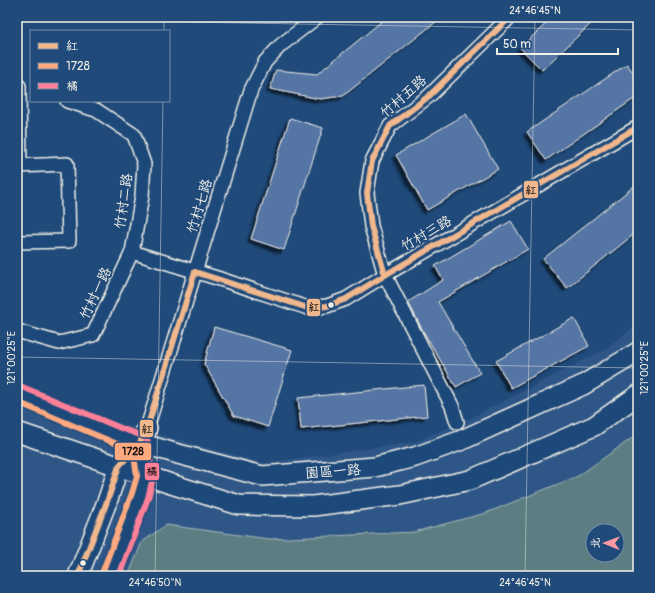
<svg xmlns="http://www.w3.org/2000/svg" width="655" height="593" font-family="Pangolin,'LXGW WenKai TC',sans-serif">
  <defs>
    <filter id="shadow"><feDropShadow dx="-3.5" dy="3.5" stdDeviation="1" flood-color="#0009"/></filter>
  </defs>
  <rect width="100%" height="100%" fill="#1f4a7a"/>
  <filter id="ink" filterUnits="userSpaceOnUse"><feTurbulence type="fractalNoise" baseFrequency=".025" numOctaves="2"/><feDisplacementMap in="SourceGraphic" scale="8" xChannelSelector="R" yChannelSelector="G"/><feConvolveMatrix kernelMatrix="1 2 1 2 8 2 1 2 1" color-interpolation-filters="sRGB"/></filter>
  <g filter="url(#ink)">
    <path fill="#2f5787" fill-rule="evenodd" d="M 638,324 L 638,576 L 17,576 L 17,383 L 128,426 L 263,463 L 415,442 L 468,419 L 602,351 ZM 593,531 L 617,531 L 617,555 L 593,555 Z"/>
    <path fill="#5c7e83" stroke="#a8b8b6" fill-rule="evenodd" d="M 638,434 L 638,576 L 128,576 L 142,542 L 166,525 L 269,539 L 414,532 L 486,513 L 578,476 ZM 593,531 L 617,531 L 617,555 L 593,555 Z"/>
    <g fill="#5474a4" stroke="#f4f1e8" filter="url(#shadow)">
      <polygon points="387,17 442,17 343,96 320,99 270,89 276,70 317,74"/>
      <polygon points="553,17 598,17 542,70 520,48"/>
      <polygon points="627,64 638,80 638,96 546,160 527,132"/>
      <polygon points="466,114 498,169 427,210 396,155"/>
      <polygon points="290,118 323,128 284,250 251,239"/>
      <polygon points="638,183 638,231 567,288 543,259"/>
      <polygon points="511,221 528,249 438,302 480,373 456,387 422,329 408,302 443,280 435,266"/>
      <polygon points="574,318 589,346 511,388 496,361"/>
      <polygon points="214,327 292,350 268,427 234,416 204,364"/>
      <polygon points="424,385 427,416 301,429 298,398"/>
    </g>
    <g fill="none" stroke-linecap="round" stroke-linejoin="round">
      <defs>
        <g id="street">
          <polyline points="19,86 20,166"/>
          <polyline points="17,166 67,164 69,241 17,242"/>
          <polyline points="132,252 220,279 308,308 327,306 346,299 385,275 638,127"/>
          <polyline points="17,331 59,343 93,335 132,252 142,196 144,164 134,135 96,110 67,101"/>
          <polyline points="457,422 452,406 385,275 371,226 367,193 372,161 390,126 429,96 510,17"/>
          <polyline points="147,428 251,90 265,62 281,45 317,17"/>
        </g>
        <g id="secondary">
          <polyline points="17,393 120,437 178,454 262,476 375,467 415,457 462,440 583,385 638,352"/>
          <polyline points="17,432 171,484 239,505 313,506 400,495 470,480 594,426 638,395"/>
          <polyline points="78,576 108,499 119,466 140,443 147,428"/>
          <polyline points="110,576 140,495 145,476 140,443"/>
        </g>
      </defs>
      <use href="#street" stroke="#f4f1e8" stroke-width="16"/>
      <use href="#secondary" stroke="#f4f1e8" stroke-width="22"/>
      <use href="#street" stroke="#1f4a7a" stroke-width="13"/>
      <use href="#secondary" stroke="#1f4a7a" stroke-width="19"/>
      <defs>
        <g id="bus-1">
          <polyline points="195,272 308,308 327,306 346,299 385,275 638,127"/>
          <polyline points="385,275 371,226 367,193 372,161 390,126 429,96 510,17"/>
          <polyline points="78,576 108,499 119,466 140,443 147,428 195,272"/>
        </g>
        <polyline id="bus-2" points="17,402 117,444 133,449 137,476 132,493 102,573"/>
        <polyline id="bus-3" points="20,386 123,429 143,436 147,439 153,478 148,498 119,576"/>
      </defs>
      <use href="#bus-1" stroke="#1f4a7a" stroke-width="9"/>
      <use href="#bus-2" stroke="#1f4a7a" stroke-width="9"/>
      <use href="#bus-3" stroke="#1f4a7a" stroke-width="9"/>
      <use href="#bus-1" stroke="#f1b78d" stroke-width="6"/>
      <use href="#bus-2" stroke="#ffa980" stroke-width="6"/>
      <use href="#bus-3" stroke="#ff8098" stroke-width="6"/>
    </g>
  </g>
  <path fill="none" stroke="#f4f1e8" stroke-width="1" stroke-opacity="0.45" d="M 17,19 L 638,30M 164,31 L 164,17M 17,357 L 638,368M 155,576 L 163,101M 525,576 L 535,17"/>
  <g fill="#f4f1e8" stroke="#1f4a7a" stroke-width="1.5">
    <circle cx="331" cy="305" r="3.5"/>
    <circle cx="83" cy="563" r="3.5"/>
  </g>
  <g text-anchor="middle" stroke-width="3.5" stroke-linejoin="round" paint-order="stroke">
    <g font-size="14" fill="#f4f1e8" stroke="#1f4a7a">
      <text transform="translate(403 96) rotate(-41)" y="5">竹村五路</text>
      <text transform="translate(123 201) rotate(-82)" y="5">竹村二路</text>
      <text transform="translate(199 206) rotate(-73)" y="5">竹村七路</text>
      <text transform="translate(426 233) rotate(-30)" y="5">竹村三路</text>
      <text transform="translate(95 293) rotate(-65)" y="5">竹村一路</text>
      <text transform="translate(333 471) rotate(-4)" y="5">園區一路</text>
    </g>
  </g>
  <g stroke="#1f4a7a" stroke-width="1.5">
    <rect x="523" y="180" width="16" height="19" rx="4" fill="#f1b78d"/>
    <rect x="306" y="298" width="15" height="19" rx="4" fill="#f1b78d"/>
    <rect x="139" y="419" width="15" height="19" rx="4" fill="#f1b78d"/>
    <rect x="114" y="442" width="38" height="19" rx="4" fill="#ffa980"/>
    <rect x="144" y="462" width="16" height="19" rx="4" fill="#ff8098"/>
  </g>
  <g font-size="11" text-anchor="middle" font-weight="bold" fill="#111">
    <text x="531" y="194">紅</text>
    <text x="314" y="311">紅</text>
    <text x="147" y="433">紅</text>
    <text x="133" y="455">1728</text>
    <text x="152" y="475">橘</text>
  </g>
  <rect width="655" height="593" fill="none" stroke="#1f4a7a" stroke-width="44"/>
  <rect x="30" y="30" width="140" height="72" fill="#1f4a7a" stroke="#748da6"/>
  <rect x="38" y="43" width="20" height="6" fill="#f1b78d" stroke="#748da6"/>
  <text x="66" y="50" font-size="12" fill="#f4f1e8">紅</text>
  <rect x="38" y="63" width="20" height="6" fill="#ffa980" stroke="#748da6"/>
  <text x="66" y="70" font-size="12" fill="#f4f1e8">1728</text>
  <rect x="38" y="83" width="20" height="6" fill="#ff8098" stroke="#748da6"/>
  <text x="66" y="90" font-size="12" fill="#f4f1e8">橘</text>
  <g transform="translate(605 543) rotate(271)"><circle r="19" fill="#1f4a7a" stroke="#748da6"/>
  <path d="M0-3L7 15L0 10L-7 15Z" fill="#ff9aa2"/>
  <text y="-6" font-size="11" font-weight="bold" text-anchor="middle" fill="#f4f1e8">北</text>
  </g>
  <path d="M497 48v6h121v-6" fill="none" stroke="#f4f1e8" stroke-width="2"/>
  <text x="503" y="48" font-size="12" fill="#f4f1e8" stroke="#1f4a7a" stroke-width="3" paint-order="stroke">50 m</text>
  <rect x="22" y="22" width="611" height="549" fill="none" stroke="#f4f1e8" stroke-width="1.5"/>
  <g font-size="10" text-anchor="middle" fill="#f4f1e8">
    <text x="535" y="14">24°46'45"N</text>
    <text transform="translate(11 358) rotate(-90)" y="4">121°00'25"E</text>
    <text transform="translate(644 368) rotate(-90)" y="4">121°00'25"E</text>
    <text x="155" y="586">24°46'50"N</text>
    <text x="525" y="586">24°46'45"N</text>
  </g>
</svg>
